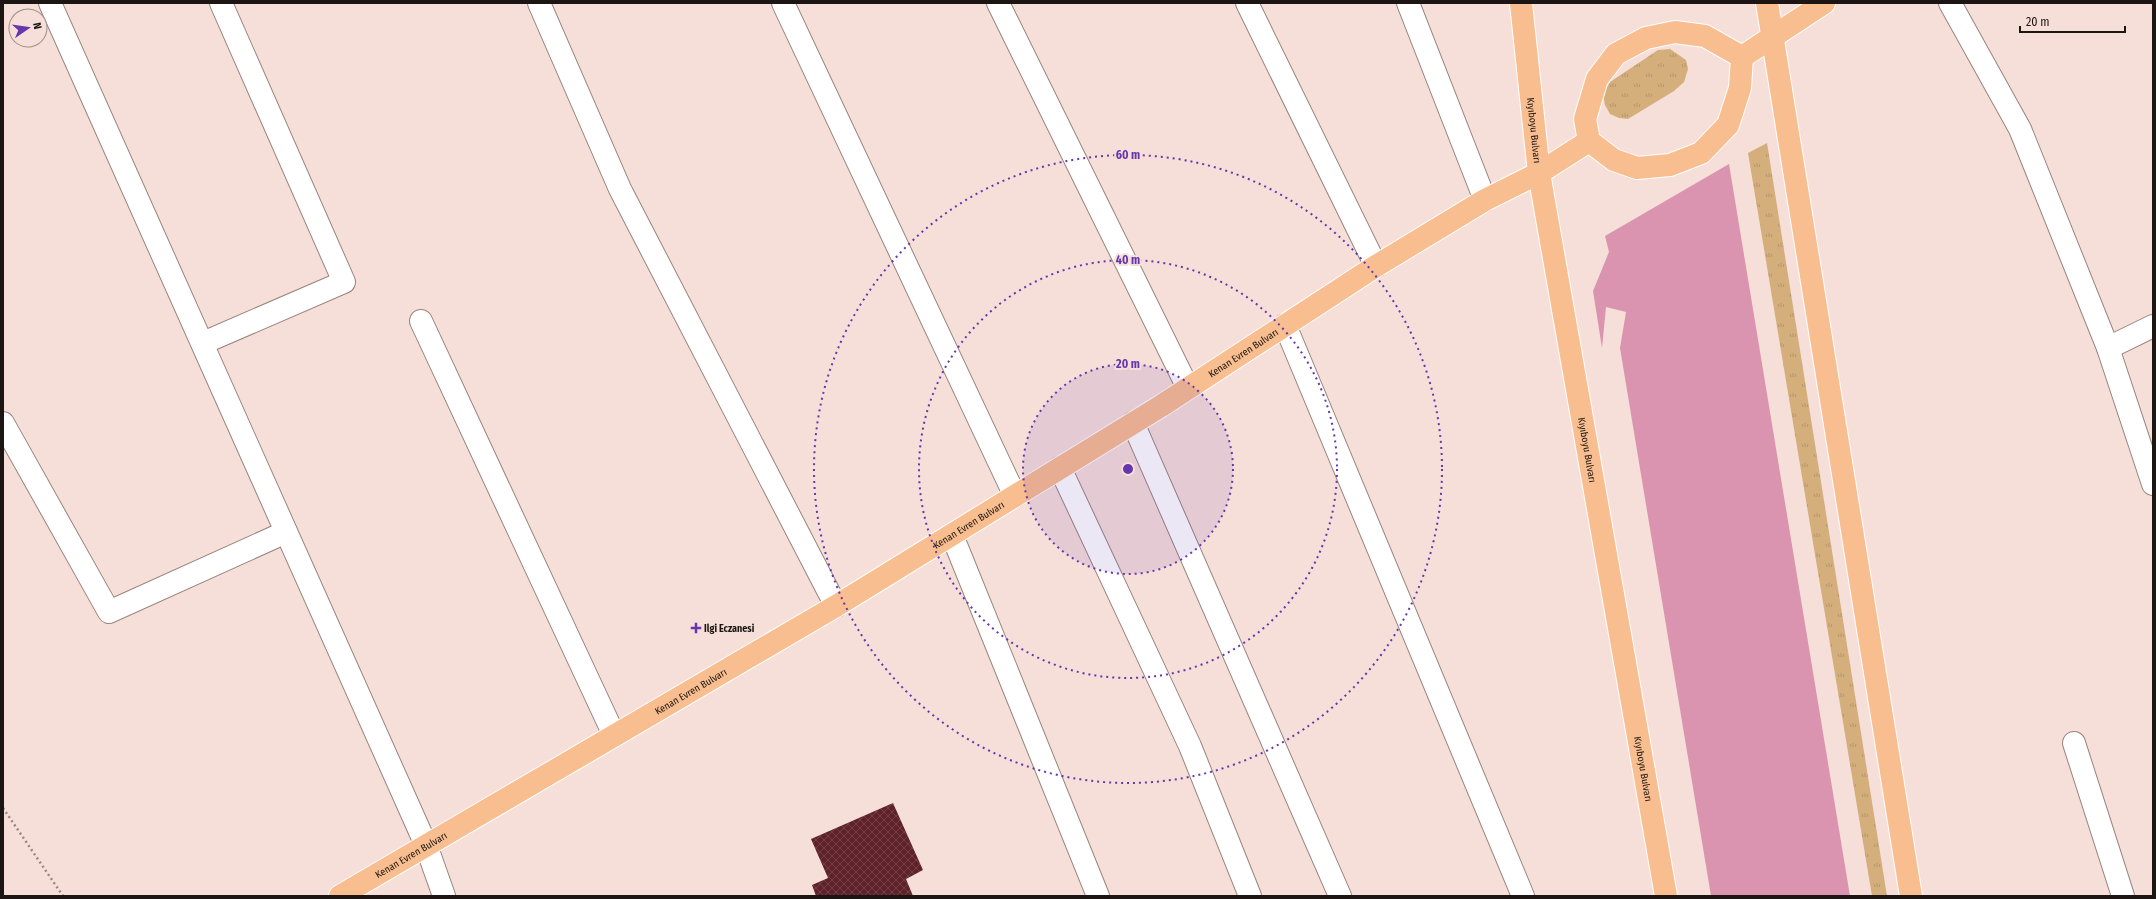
<svg xmlns="http://www.w3.org/2000/svg" width="2156" height="899" font-family="'Fira Sans Condensed',sans-serif">
  <defs>
    <pattern id="grass-tufts" width="24" height="20" patternUnits="userSpaceOnUse"><rect width="24" height="20" fill="#d4af7c"/><path d="M3 7l-1-3M5 7V3M7 7l1-3M15 17l-1-3M17 17v-4M19 17l1-3" fill="none" stroke="#b5966a"/></pattern>
    <pattern id="building-cross-hatch" width="8" height="8" patternUnits="userSpaceOnUse"><rect width="8" height="8" fill="#60222a"/><path d="M0 0l8 8M0 8l8-8" fill="none" stroke="#724046"/></pattern>
  </defs>
  <rect width="100%" height="100%" fill="#f6dfd9"/>
  <g fill="url(#grass-tufts)">
    <polygon points="1670,49 1686,60 1688,69 1684,82 1674,91 1628,119 1619,118 1610,114 1605,105 1603,94 1610,82 1658,50"/>
    <polygon points="1767,143 1887,896 1872,896 1748,153"/>
  </g>
  <polygon fill="#db94af" points="1729,164 1850,896 1711,896 1620,348 1626,312 1606,307 1602,348 1593,291 1609,252 1605,236"/>
  <polygon fill="url(#building-cross-hatch)" points="893,803 923,870 906,879 913,896 816,896 812,885 828,878 811,839"/>
  <g fill="none" stroke-linecap="round" stroke-linejoin="round">
    <defs>
      <g id="minor">
        <polyline points="50,3 426,845 444,896"/>
        <polyline points="539,3 620,189 836,606"/>
        <polyline points="783,3 1015,496"/>
        <polyline points="998,3 1188,388"/>
        <polyline points="1247,3 1376,266"/>
        <polyline points="1408,3 1485,200"/>
        <polyline points="1950,3 2020,129 2108,348 2153,484"/>
        <polyline points="421,321 614,735"/>
        <polyline points="1285,325 1523,896"/>
        <polyline points="203,343 344,282 221,3"/>
        <polyline points="2108,348 2153,326"/>
        <polyline points="3,423 109,612 286,532"/>
        <polyline points="1133,423 1340,896"/>
        <polyline points="1060,468 1190,746 1250,896"/>
        <polyline points="952,535 1098,896"/>
        <polyline points="2074,743 2123,896"/>
      </g>
      <g id="major">
        <path id="s1" d="M 1521,3 L 1539,173 L 1666,896"/>
        <polyline points="1767,3 1911,896"/>
        <polygon points="1675,32 1705,36 1742,57 1740,88 1728,125 1701,153 1670,165 1637,168 1614,160 1589,141 1585,119 1597,79 1616,54 1646,38"/>
        <polyline points="1742,57 1824,3"/>
        <path id="s2" d="M 340,896 L 836,606 L 1161,406 L 1376,266 L 1485,200 L 1539,173 L 1589,141"/>
      </g>
    </defs>
    <use href="#minor" stroke="#98847e" stroke-width="24"/>
    <use href="#major" stroke="#fff" stroke-width="24"/>
    <polyline stroke="#988883" stroke-width="2.5" stroke-dasharray="2 3" stroke-linecap="butt" points="3,808 63,896"/>
    <use href="#minor" stroke="#fff" stroke-width="22"/>
    <use href="#major" stroke="#f9be8f" stroke-width="22"/>
  </g>
  <circle cx="1128" cy="469" r="105" fill="#6437af" fill-opacity=".12"/>
  <g fill="none" stroke="#6437af" stroke-width="2" stroke-dasharray="2 4">
    <circle cx="1128" cy="469" r="105"/>
    <circle cx="1128" cy="469" r="209"/>
    <circle cx="1128" cy="469" r="314"/>
  </g>
  <path fill="#6437af" stroke="#f6dfd9" stroke-width="1.5" d="M694 622h4v4h4v4h-4v4h-4v-4h-4v-4h4z"/>
  <g text-anchor="middle" stroke-width="4" stroke-linejoin="round" paint-order="stroke">
    <g font-size="10" fill="#1c1513" stroke="#f6dfd9">
      <text dy="4" stroke="none"><textPath href="#s1" startOffset="128">Kıyıboyu Bulvarı</textPath></text>
      <text dy="4" stroke="none"><textPath href="#s2" startOffset="1054">Kenan Evren Bulvarı</textPath></text>
      <text dy="4" stroke="none"><textPath href="#s1" startOffset="452">Kıyıboyu Bulvarı</textPath></text>
      <text dy="4" stroke="none"><textPath href="#s2" startOffset="730">Kenan Evren Bulvarı</textPath></text>
      <text dy="4" stroke="none"><textPath href="#s2" startOffset="406">Kenan Evren Bulvarı</textPath></text>
      <text dy="4" stroke="none"><textPath href="#s1" startOffset="776">Kıyıboyu Bulvarı</textPath></text>
      <text dy="4" stroke="none"><textPath href="#s2" startOffset="82">Kenan Evren Bulvarı</textPath></text>
    </g>
    <g font-size="10" font-weight="bold" fill="#1c1513" stroke="#f6dfd9" text-anchor="start">
      <text x="704" y="632">Ilgi Eczanesi</text>
    </g>
  </g>
  <circle cx="1128" cy="469" r="6" fill="#6437af" stroke="#f6dfd9" stroke-width="2"/>
  <g font-size="12" text-anchor="middle" font-weight="bold" fill="#6437af" stroke="#f6dfd9" stroke-width="4" stroke-linejoin="round" paint-order="stroke">
    <text x="1128" y="159">60 m</text>
    <text x="1128" y="264">40 m</text>
    <text x="1128" y="368">20 m</text>
  </g>
  <rect width="2156" height="899" fill="none" stroke="#1c1513" stroke-width="8"/>
  <g transform="translate(28 28) rotate(77)"><circle r="19" fill="#f6dfd9" stroke="#9f8e8a"/>
  <path d="M0-3L7 15L0 10L-7 15Z" fill="#6437af"/>
  <text y="-6" font-size="11" font-weight="bold" text-anchor="middle" fill="#1c1513">N</text>
  </g>
  <path d="M2020 26v6h105v-6" fill="none" stroke="#1c1513" stroke-width="2"/>
  <text x="2026" y="26" font-size="12" fill="#1c1513" stroke="#f6dfd9" stroke-width="3" paint-order="stroke">20 m</text>
</svg>
